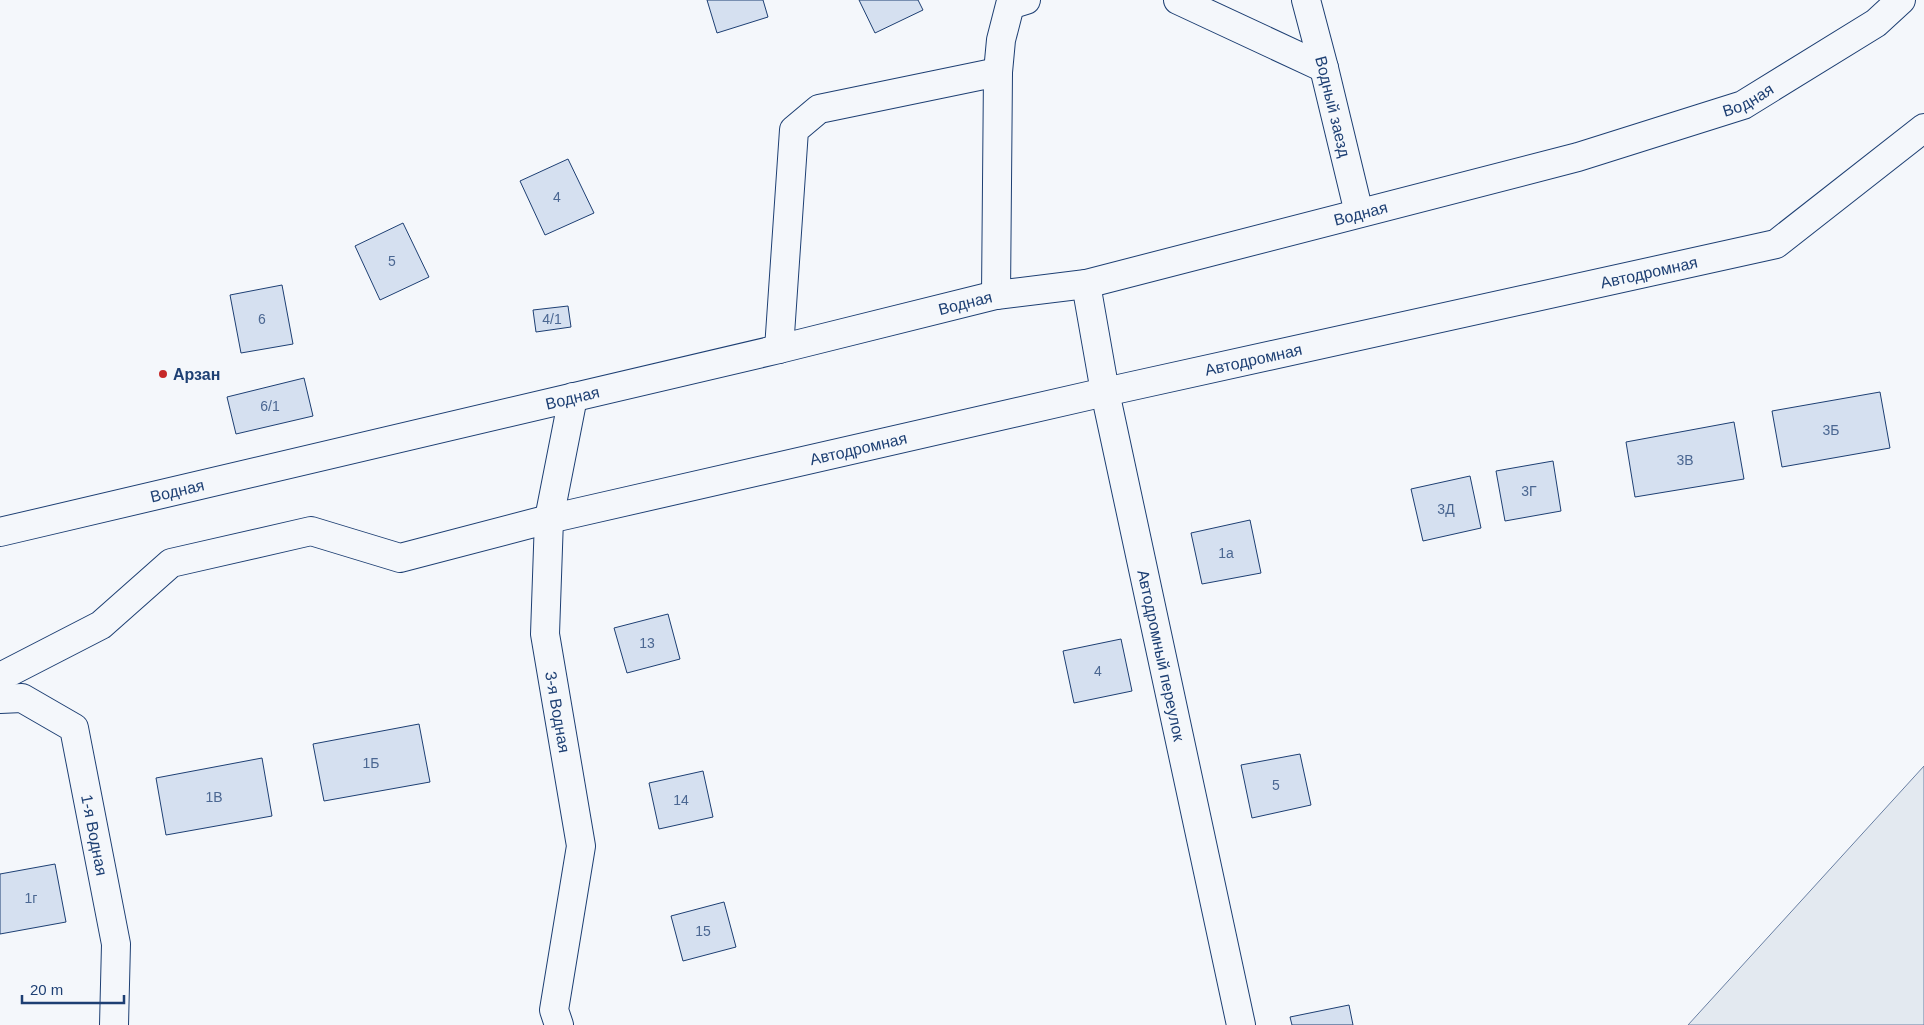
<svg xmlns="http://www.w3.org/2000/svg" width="1924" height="1025" font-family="Helvetica,sans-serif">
  <rect width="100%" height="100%" fill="#f4f7fb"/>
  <polygon fill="#e3e9f0" stroke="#687fa3" points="1924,766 1924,1025 1688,1025"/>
  <g fill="#d5e0f0" stroke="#1d3f73">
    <polygon points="707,0 763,0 768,17 717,33"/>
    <polygon points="859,0 918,0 923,10 875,33"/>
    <polygon points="568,159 594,213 545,235 520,181"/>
    <polygon points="403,223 429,277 380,300 355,246"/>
    <polygon points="282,285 293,344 241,353 230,295"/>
    <polygon points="568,306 571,327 536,332 533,310"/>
    <polygon points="304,378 313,416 236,434 227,397"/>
    <polygon points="1880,392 1890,448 1782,467 1772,411"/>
    <polygon points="1734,422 1744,479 1635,497 1626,442"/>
    <polygon points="1553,461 1561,511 1505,521 1496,471"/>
    <polygon points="1470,476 1481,528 1423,541 1411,489"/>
    <polygon points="1250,520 1261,573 1202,584 1191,533"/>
    <polygon points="668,614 680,659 627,673 614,628"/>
    <polygon points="1121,639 1132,691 1074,703 1063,651"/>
    <polygon points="419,724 430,782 324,801 313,744"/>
    <polygon points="1300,754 1311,805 1252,818 1241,765"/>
    <polygon points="262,758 272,816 166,835 156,778"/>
    <polygon points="703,771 713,817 659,829 649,783"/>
    <polygon points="55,864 66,922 0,934 0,874"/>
    <polygon points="724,902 736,947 683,961 671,916"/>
    <polygon points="1349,1005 1353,1025 1292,1025 1290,1017"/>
  </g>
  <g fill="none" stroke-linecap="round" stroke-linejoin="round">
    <defs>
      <g id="street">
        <polyline points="1178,0 1324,68"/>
        <path id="s1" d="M 1306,0 L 1324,68 L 1359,213"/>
        <path id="s2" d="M 1086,284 L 1105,392 L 1241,1025"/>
        <polyline points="996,295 998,72 1001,40 1010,5 1026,0"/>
        <polyline points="779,349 794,130 819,109 998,72"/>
        <path id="s3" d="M 0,677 L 101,625 L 171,563 L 311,531 L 400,558 L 549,519 L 1105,392 L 1776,244 L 1924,128"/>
        <path id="s4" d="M 0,699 L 22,698 L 74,728 L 116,944 L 114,1025"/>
        <polyline points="559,1025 554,1010 581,846 545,634 549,519 573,397"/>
      </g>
      <g id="secondary">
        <path id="s5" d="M 0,532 L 779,349 L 996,295 L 1086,284 L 1578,157 L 1743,105 L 1876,23 L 1901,0"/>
      </g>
    </defs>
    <use href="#street" stroke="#1d3f73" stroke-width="30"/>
    <use href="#secondary" stroke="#1d3f73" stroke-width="30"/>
    <use href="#street" stroke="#f4f7fb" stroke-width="28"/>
    <use href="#secondary" stroke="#f4f7fb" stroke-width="28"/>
  </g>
  <circle fill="#c62828" stroke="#f4f7fb" stroke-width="2" cx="163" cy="374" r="5"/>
  <g text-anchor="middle" stroke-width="4" stroke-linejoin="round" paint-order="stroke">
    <g font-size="14" fill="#4b6792">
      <text x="557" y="202">4</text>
      <text x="392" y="266">5</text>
      <text x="262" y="324">6</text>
      <text x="552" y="324">4/1</text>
      <text x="270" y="411">6/1</text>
      <text x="1831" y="435">3Б</text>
      <text x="1685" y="465">3В</text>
      <text x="1529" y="496">3Г</text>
      <text x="1446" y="514">3Д</text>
      <text x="1226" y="558">1а</text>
      <text x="647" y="648">13</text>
      <text x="1098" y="676">4</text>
      <text x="371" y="768">1Б</text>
      <text x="1276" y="790">5</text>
      <text x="214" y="802">1В</text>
      <text x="681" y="805">14</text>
      <text x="31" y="903">1г</text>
      <text x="703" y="936">15</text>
    </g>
    <g font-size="16" fill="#1d3f73" stroke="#f4f7fb">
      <text dy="6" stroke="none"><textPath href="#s5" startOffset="1802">Водная</textPath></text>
      <text dy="6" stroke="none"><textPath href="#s1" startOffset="110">Водный заезд</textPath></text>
      <text dy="6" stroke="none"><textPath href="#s5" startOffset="1398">Водная</textPath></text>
      <text dy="6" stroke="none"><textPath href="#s3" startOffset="1725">Автодромная</textPath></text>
      <text dy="6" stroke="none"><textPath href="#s5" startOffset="992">Водная</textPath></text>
      <text dy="6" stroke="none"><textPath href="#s3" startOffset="1320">Автодромная</textPath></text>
      <text dy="6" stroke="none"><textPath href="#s5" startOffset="588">Водная</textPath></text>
      <text dy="6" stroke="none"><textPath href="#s3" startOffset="915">Автодромная</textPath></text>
      <text dy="6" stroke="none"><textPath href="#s5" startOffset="182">Водная</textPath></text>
      <text dy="6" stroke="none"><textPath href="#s2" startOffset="379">Автодромный переулок</textPath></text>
      <text transform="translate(558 712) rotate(80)" y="6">3-я Водная</text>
      <text dy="6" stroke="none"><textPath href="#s4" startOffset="191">1-я Водная</textPath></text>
    </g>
    <g font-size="16" font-weight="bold" fill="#1d3f73" stroke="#f4f7fb" text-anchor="start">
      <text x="173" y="380">Арзан</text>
    </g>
  </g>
  <path d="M22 995v8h102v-8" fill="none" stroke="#1d3f73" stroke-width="2.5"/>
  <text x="30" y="995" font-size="15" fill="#1d3f73" stroke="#f4f7fb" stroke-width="4" paint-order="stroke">20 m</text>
</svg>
